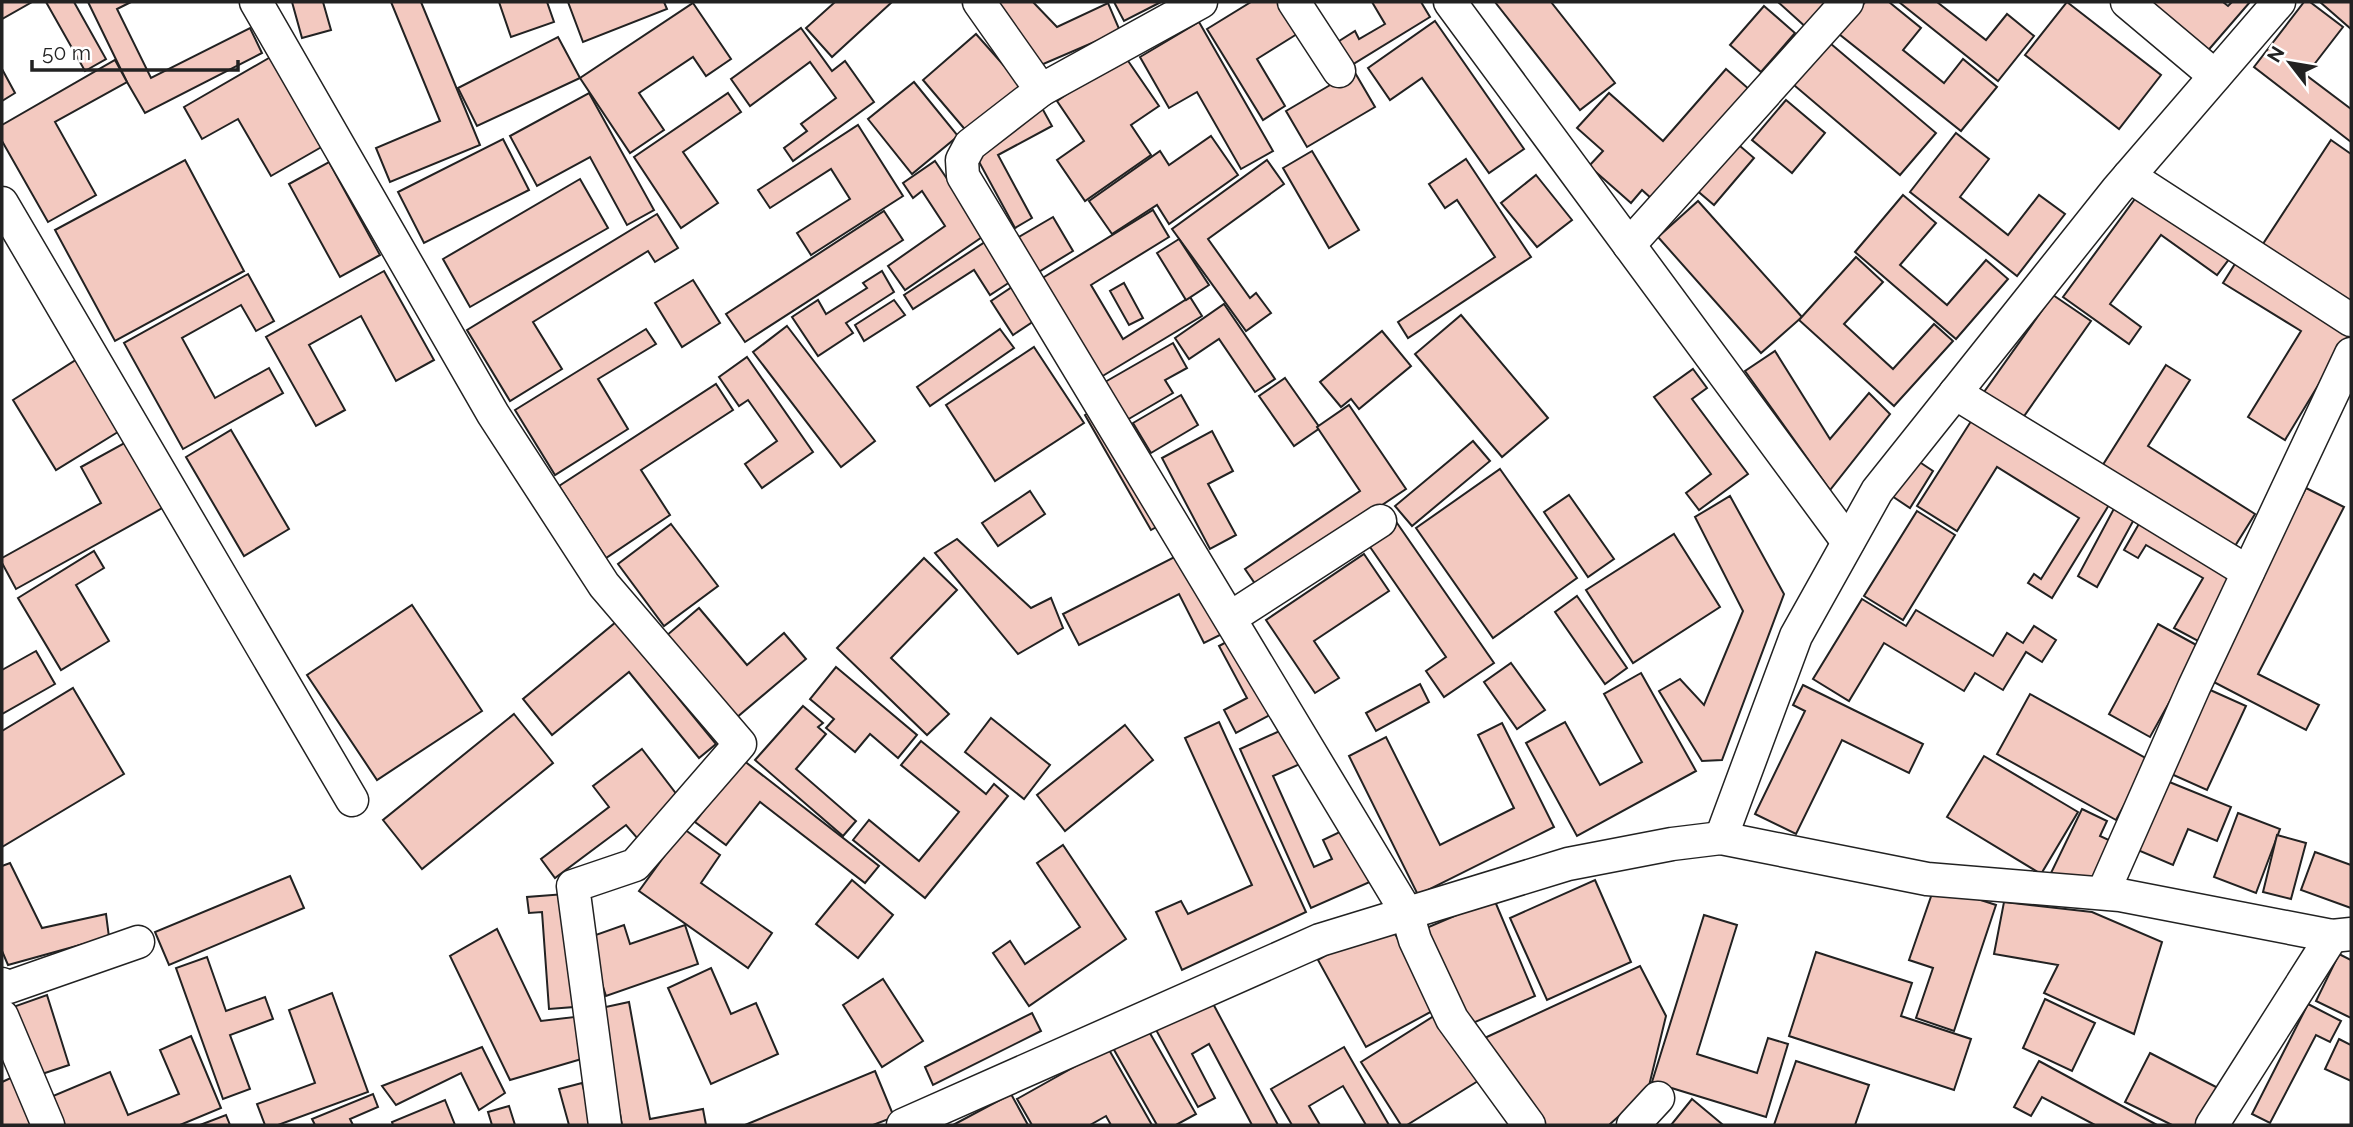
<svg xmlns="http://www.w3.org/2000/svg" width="2353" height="1127" font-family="Raleway,sans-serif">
  <rect width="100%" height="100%" fill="#fff"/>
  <g fill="#f3c9c0" stroke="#222" stroke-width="2">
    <polygon points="2,2 32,2 2,19"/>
    <polygon points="46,2 74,2 106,59 85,71"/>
    <polygon points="88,2 131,2 117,9 151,78 250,28 262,53 145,113 127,82"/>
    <polygon points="292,2 323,2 331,30 302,38"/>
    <polygon points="391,2 421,2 480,145 390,182 376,148 440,121"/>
    <polygon points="499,2 547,2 554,22 511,37"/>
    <polygon points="568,2 664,2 667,9 583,42"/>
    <polygon points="835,2 892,2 832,57 806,28"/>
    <polygon points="994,2 1033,2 1057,27 1108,3 1120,31 1041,65"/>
    <polygon points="1114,2 1161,2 1124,21"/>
    <polygon points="1251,2 1278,2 1297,34 1257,59 1285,106 1263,120 1207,29"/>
    <polygon points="1372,2 1421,2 1430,17 1350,66 1336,43 1355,31 1359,39 1385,24"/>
    <polygon points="1495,2 1551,2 1615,83 1580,110"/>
    <polygon points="1778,2 1833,2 1808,29"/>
    <polygon points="1865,2 1889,2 1921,28 1903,50 1944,83 1963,59 1997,87 1961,131 1839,34"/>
    <polygon points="1899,2 1937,2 1986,40 2007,14 2034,36 1998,81"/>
    <polygon points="2067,2 2161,75 2119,129 2025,55"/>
    <polygon points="2146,2 2223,2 2228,6 2232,2 2250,2 2205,54"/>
    <polygon points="2304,2 2310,2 2343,27 2306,75 2351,109 2351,142 2254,67"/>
    <polygon points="2320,2 2351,2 2351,29"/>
    <polygon points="693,3 731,59 706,76 693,57 639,93 664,130 630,153 580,78"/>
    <polygon points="1764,6 1795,33 1761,72 1730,45"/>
    <polygon points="1435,21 1524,149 1489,173 1422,78 1390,100 1368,68"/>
    <polygon points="1199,22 1273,151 1241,169 1197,92 1169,108 1140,57"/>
    <polygon points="801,28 832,71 845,61 874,102 793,161 784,148 807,131 801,124 836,98 810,62 750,106 731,79"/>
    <polygon points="976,34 1022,86 968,133 923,80"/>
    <polygon points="558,37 580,78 477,126 458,88"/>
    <polygon points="1824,38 1936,133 1900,175 1788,80"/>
    <polygon points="274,55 325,145 271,176 238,119 202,139 184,107"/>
    <polygon points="1124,55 1159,106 1131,125 1151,155 1085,201 1057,160 1084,141 1057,101"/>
    <polygon points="115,60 127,82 55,122 96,195 48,222 2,141 2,125"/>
    <polygon points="2,69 15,93 2,101"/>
    <polygon points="1726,69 1750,90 1652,199 1642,190 1631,203 1589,166 1603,151 1577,128 1609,93 1663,141"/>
    <polygon points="1354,71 1375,107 1307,147 1286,111"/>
    <polygon points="914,82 958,136 912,174 868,119"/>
    <polygon points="589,93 654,210 627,225 590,157 537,186 510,136"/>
    <polygon points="728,93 741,112 683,152 718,203 681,228 634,157"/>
    <polygon points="1786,100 1825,133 1792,173 1752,140"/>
    <polygon points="1042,108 1052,126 998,155 1032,218 1015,228 971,147"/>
    <polygon points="858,125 903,196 811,255 797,233 850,199 831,169 770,208 758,190"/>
    <polygon points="1956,133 1989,159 1960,197 2008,235 2039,195 2065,214 2017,276 1910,192"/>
    <polygon points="1211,136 1238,175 1169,224 1157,205 1112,234 1089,201 1160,151 1169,165"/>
    <polygon points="503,139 529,190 424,243 398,192"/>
    <polygon points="1733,140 1754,158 1714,205 1694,188"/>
    <polygon points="2331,140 2351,154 2351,310 2259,250"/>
    <polygon points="1312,151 1359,230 1329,248 1283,168"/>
    <polygon points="1466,159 1531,257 1408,338 1398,322 1495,257 1457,200 1445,208 1429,184"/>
    <polygon points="185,160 244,271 115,341 55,230"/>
    <polygon points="1267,160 1284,184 1208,239 1250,298 1256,293 1271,313 1246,331 1172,229"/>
    <polygon points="935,161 985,235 905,290 888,266 945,226 922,191 913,198 903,183"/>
    <polygon points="329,162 380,255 340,277 289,184"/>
    <polygon points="1536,175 1572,220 1537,247 1501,203"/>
    <polygon points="580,179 608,228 470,307 443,259"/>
    <polygon points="2143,188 2233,254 2217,275 2161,235 2110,304 2141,327 2129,344 2063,297"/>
    <polygon points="1903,195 1936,223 1900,265 1947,305 1986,260 2008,279 1956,339 1855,252"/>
    <polygon points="1698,201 1802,317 1761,353 1658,237"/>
    <polygon points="1153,210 1169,237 1091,285 1123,339 1190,297 1202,316 1096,380 1036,282"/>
    <polygon points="884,211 903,240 745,342 726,314"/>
    <polygon points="657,214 678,248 655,262 648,251 533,322 562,369 510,401 467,330"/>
    <polygon points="1053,217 1073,251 1032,276 1012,241"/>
    <polygon points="1179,239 1209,285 1186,300 1157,253"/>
    <polygon points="985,242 1010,282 990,295 974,270 913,309 904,295"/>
    <polygon points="2240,256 2351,331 2285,440 2248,417 2301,331 2223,283"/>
    <polygon points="1856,257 1883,282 1844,324 1893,369 1934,324 1953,341 1894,406 1799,320"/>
    <polygon points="384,271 434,360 396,381 361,316 309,345 345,410 316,426 266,337"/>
    <polygon points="882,271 894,292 846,323 853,333 818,356 792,317 818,300 826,314 867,288 863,283"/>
    <polygon points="248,274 274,321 256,331 241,305 182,338 215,398 269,368 283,393 183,449 124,343"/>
    <polygon points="693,280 720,323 682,347 655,303"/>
    <polygon points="1124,283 1143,318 1129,325 1110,291"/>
    <polygon points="1015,285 1037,319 1013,335 991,301"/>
    <polygon points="2053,295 2091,321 2022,419 1984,392"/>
    <polygon points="894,300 905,315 864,341 855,325"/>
    <polygon points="1224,304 1275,379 1255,392 1219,339 1189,359 1175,338"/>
    <polygon points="1461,315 1548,418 1502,457 1415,354"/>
    <polygon points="787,326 875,441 841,467 753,352"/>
    <polygon points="646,329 656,344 598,379 628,429 555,475 515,410"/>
    <polygon points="1000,329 1014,348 930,406 917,387"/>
    <polygon points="1382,331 1411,366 1359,409 1351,399 1341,407 1320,382"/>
    <polygon points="1173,343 1187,368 1165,380 1173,393 1127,420 1105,382"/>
    <polygon points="1034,347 1084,423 995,481 946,405"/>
    <polygon points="1775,351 1830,439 1869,393 1890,414 1830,490 1745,371"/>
    <polygon points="82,356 126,427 56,470 13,400"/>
    <polygon points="747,357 813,452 762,488 745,464 777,441 748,400 739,406 719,377"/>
    <polygon points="2166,365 2190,380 2148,446 2255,514 2230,554 2099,471"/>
    <polygon points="1693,369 1707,388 1692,399 1748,474 1699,510 1686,493 1711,474 1654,397"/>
    <polygon points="1285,378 1320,428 1294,446 1259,396"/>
    <polygon points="716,384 733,410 641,470 670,515 606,558 559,486"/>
    <polygon points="1181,395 1198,425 1151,453 1133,423"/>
    <polygon points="1102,405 1169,520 1151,530 1085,415"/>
    <polygon points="1349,405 1406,489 1258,588 1245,569 1360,491 1317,427"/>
    <polygon points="1975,415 2112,500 2052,598 2028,583 2034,574 2041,579 2079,518 1997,467 1957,531 1917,506"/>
    <polygon points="231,430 289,529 244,556 186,457"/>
    <polygon points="1212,431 1233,471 1208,484 1236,535 1210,549 1162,458"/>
    <polygon points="128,441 164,507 16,589 2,563 2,558 101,503 81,467"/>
    <polygon points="1473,441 1490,461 1412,526 1395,506"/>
    <polygon points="1912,457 1933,471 1910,508 1889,494"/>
    <polygon points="1500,469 1577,578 1493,638 1416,528"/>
    <polygon points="2306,488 2344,507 2258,674 2319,705 2306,730 2208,679"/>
    <polygon points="1030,491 1045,514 998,546 982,523"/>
    <polygon points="1569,495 1614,559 1588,577 1544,512"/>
    <polygon points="1730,496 1784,594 1722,760 1702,761 1659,691 1680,679 1704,705 1743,611 1695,517"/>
    <polygon points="2117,503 2137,514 2097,587 2078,576"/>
    <polygon points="1917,511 1955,535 1903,620 1864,596"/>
    <polygon points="2144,515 2239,569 2198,641 2174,628 2203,578 2146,545 2138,558 2124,550"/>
    <polygon points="1397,523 1494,663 1444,697 1426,671 1446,657 1368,544"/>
    <polygon points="671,524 718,586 664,626 618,564"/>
    <polygon points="1674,534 1720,607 1633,663 1586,590"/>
    <polygon points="957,539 1031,608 1051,598 1063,628 1018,654 935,553"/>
    <polygon points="1192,548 1232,629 1204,643 1179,594 1079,645 1063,614"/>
    <polygon points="94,551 104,568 76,585 109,641 61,670 18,598"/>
    <polygon points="1364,554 1389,591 1314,641 1339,678 1315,693 1266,620"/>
    <polygon points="924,558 957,590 891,658 949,714 927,735 837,648"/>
    <polygon points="1577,596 1627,668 1605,684 1555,612"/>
    <polygon points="1862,599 1906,626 1916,610 1993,656 2007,633 2023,643 2034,626 2056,640 2042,662 2026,652 2003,690 1975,673 1964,691 1884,643 1849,701 1813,679"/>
    <polygon points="412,605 482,711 377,780 307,675"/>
    <polygon points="699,608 747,665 784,633 806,659 736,718 666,636"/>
    <polygon points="616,622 716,744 699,758 629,672 552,735 523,699"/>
    <polygon points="2158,624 2200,647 2150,737 2109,714"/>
    <polygon points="1243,633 1283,708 1236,733 1224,710 1247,698 1219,646"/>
    <polygon points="36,651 55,684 2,714 2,670"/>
    <polygon points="1511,663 1545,710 1517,729 1484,682"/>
    <polygon points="836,667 917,735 898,758 870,734 855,752 826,728 834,719 810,699"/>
    <polygon points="1641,673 1696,771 1577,836 1526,743 1565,722 1600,785 1642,762 1604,694"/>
    <polygon points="1420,684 1429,702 1376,731 1366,713"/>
    <polygon points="1803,685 1923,744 1909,773 1842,740 1796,834 1755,814 1805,711 1793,705"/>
    <polygon points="73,688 124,774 2,847 2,731"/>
    <polygon points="2208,689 2246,706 2207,790 2169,773"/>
    <polygon points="2030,694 2149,760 2116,820 1997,754"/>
    <polygon points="803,706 823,723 818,727 826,734 796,769 856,821 843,836 755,760"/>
    <polygon points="514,714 553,763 422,869 383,820"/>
    <polygon points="991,718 1050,765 1024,799 965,752"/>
    <polygon points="1219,722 1306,912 1182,970 1156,912 1181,901 1188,914 1252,885 1185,738"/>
    <polygon points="1502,723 1554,827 1418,895 1349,756 1386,737 1440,845 1514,808 1478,735"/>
    <polygon points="1295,724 1311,759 1273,776 1314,867 1332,859 1323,840 1348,828 1372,881 1311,908 1240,749"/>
    <polygon points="1125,725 1153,760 1065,831 1037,795"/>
    <polygon points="921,741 986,794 994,784 1008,796 925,898 853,840 869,820 919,861 959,812 901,765"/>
    <polygon points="642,749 684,804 638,839 626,825 555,878 541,859 609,807 593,786"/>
    <polygon points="1984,756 2078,812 2041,874 1947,817"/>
    <polygon points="743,760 879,866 865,883 760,802 726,845 695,822"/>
    <polygon points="2162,779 2231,807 2217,841 2188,829 2173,865 2133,848"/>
    <polygon points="2082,809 2107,821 2100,836 2111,841 2105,878 2050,875"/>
    <polygon points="2238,813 2280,829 2256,893 2214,877"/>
    <polygon points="684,829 720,855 701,883 772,933 748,968 639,891"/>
    <polygon points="2277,835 2306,843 2291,899 2263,892"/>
    <polygon points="1063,845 1126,939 1029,1006 993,953 1010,941 1025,964 1080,927 1037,863"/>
    <polygon points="2315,852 2351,865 2351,908 2301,890"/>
    <polygon points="10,863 42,928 106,914 109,937 8,965 2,951 2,866"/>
    <polygon points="290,876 304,908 169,965 155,932"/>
    <polygon points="852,880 893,915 858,958 816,924"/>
    <polygon points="1595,880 1631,962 1547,1000 1510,918"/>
    <polygon points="1935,885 1996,905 1954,1031 1916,1018 1933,968 1909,960"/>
    <polygon points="565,894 574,1007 549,1009 542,912 529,913 527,897"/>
    <polygon points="1494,899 1535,996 1466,1026 1424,929"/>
    <polygon points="2004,902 2092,912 2162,942 2134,1034 2044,993 2058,965 1994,954"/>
    <polygon points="1704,915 1737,925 1697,1054 1757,1073 1768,1038 1788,1044 1766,1117 1652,1082"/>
    <polygon points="1388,921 1436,1009 1366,1047 1318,960"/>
    <polygon points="624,925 630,944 685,925 698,964 606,996 587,938"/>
    <polygon points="497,929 541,1021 583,1016 585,1058 510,1080 450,956"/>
    <polygon points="1816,952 1912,983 1901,1016 1971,1039 1954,1090 1789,1036"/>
    <polygon points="2339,954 2351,960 2351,1018 2316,1001"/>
    <polygon points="207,957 226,1011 265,997 273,1019 230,1035 250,1089 223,1099 176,968"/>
    <polygon points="1640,966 1666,1016 1648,1090 1609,1125 1538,1125 1476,1042"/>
    <polygon points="711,968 731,1014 756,1003 778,1054 711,1084 668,988"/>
    <polygon points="883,979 923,1041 882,1067 843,1005"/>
    <polygon points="332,993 368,1092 278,1125 265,1125 257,1104 315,1083 289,1010"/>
    <polygon points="47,995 69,1065 36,1076 13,1007"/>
    <polygon points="1210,998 1278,1125 1252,1125 1209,1044 1192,1054 1215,1098 1198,1107 1155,1028"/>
    <polygon points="2045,999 2095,1023 2072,1071 2023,1048"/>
    <polygon points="629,1002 650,1119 703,1109 706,1125 622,1125 601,1008"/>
    <polygon points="2308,1004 2341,1021 2330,1042 2316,1035 2270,1123 2252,1114"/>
    <polygon points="1032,1013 1041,1031 933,1085 925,1067"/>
    <polygon points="1437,1014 1478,1081 1407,1125 1401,1125 1361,1062"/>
    <polygon points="1147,1028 1196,1114 1176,1125 1157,1125 1113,1048"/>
    <polygon points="191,1036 221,1108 180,1125 65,1125 53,1096 110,1072 128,1115 179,1094 160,1050"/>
    <polygon points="2339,1039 2351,1045 2351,1081 2325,1069"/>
    <polygon points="482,1047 505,1093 479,1110 461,1073 396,1105 382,1086"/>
    <polygon points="1344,1047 1389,1125 1366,1125 1343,1086 1309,1106 1320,1125 1292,1125 1271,1089"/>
    <polygon points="1108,1048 1152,1125 1111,1125 1106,1116 1090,1125 1032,1125 1017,1099"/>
    <polygon points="2150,1053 2220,1089 2202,1125 2172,1125 2125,1102"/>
    <polygon points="1796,1061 1869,1085 1855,1125 1774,1125"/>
    <polygon points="2039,1061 2157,1125 2095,1125 2042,1097 2031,1116 2014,1107"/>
    <polygon points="875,1071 894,1117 873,1125 745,1125"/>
    <polygon points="15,1076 37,1125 2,1125 2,1082"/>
    <polygon points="582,1083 594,1125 569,1125 559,1089"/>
    <polygon points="373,1094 378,1107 350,1119 353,1125 315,1125 312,1119"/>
    <polygon points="1011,1094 1028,1125 953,1125"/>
    <polygon points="1692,1099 1722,1124 1721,1125 1671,1125"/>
    <polygon points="445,1100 455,1125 393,1125 392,1122"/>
    <polygon points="509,1106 515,1125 492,1125 488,1112"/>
    <polygon points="226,1115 230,1125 200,1125"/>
  </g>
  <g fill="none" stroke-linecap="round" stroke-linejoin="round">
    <defs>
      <g id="minor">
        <polyline points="256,2 493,414 604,585 740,744 635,865 573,886 605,1125"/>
        <polyline points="979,2 1041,90 970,145 962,160 963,176 1407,913 1415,940 1452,1019 1529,1125"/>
        <polyline points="1294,2 1339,71"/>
        <polyline points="1450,2 1848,542"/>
        <polyline points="2127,2 2215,76"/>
        <polyline points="1041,90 1201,2"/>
        <polyline points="2129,176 2351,320"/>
        <polyline points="2,203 352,800"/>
        <polyline points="1629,245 1847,2"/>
        <polyline points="1955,393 2248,572"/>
        <polyline points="1230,618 1380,521"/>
        <polyline points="1721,838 1796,636 1877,491 2117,190 2279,2"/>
        <polyline points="2103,893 2194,687 2351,354"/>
        <polyline points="2,984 9,987 138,942"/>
        <polyline points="2,1016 48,1125"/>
        <polyline points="903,1125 1320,940 1568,864 1672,844 1721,838 1927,879 2120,895 2332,936 2351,934"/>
        <polyline points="1633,1125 1658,1098"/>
        <polyline points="2212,1125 2332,936"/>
      </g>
    </defs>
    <use href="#minor" stroke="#222" stroke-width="35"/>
    <use href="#minor" stroke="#fff" stroke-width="32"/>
  </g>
  <rect width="2353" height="1127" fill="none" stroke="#222222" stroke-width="7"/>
  <g transform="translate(2290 63) rotate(301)" stroke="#ffffff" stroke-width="5" paint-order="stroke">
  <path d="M0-5L12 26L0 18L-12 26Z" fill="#222222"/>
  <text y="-10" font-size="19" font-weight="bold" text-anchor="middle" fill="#222222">N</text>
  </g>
  <path d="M32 60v10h206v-10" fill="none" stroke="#222222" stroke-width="3.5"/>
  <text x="42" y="60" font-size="21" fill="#222222" stroke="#ffffff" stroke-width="5" paint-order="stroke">50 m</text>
</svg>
